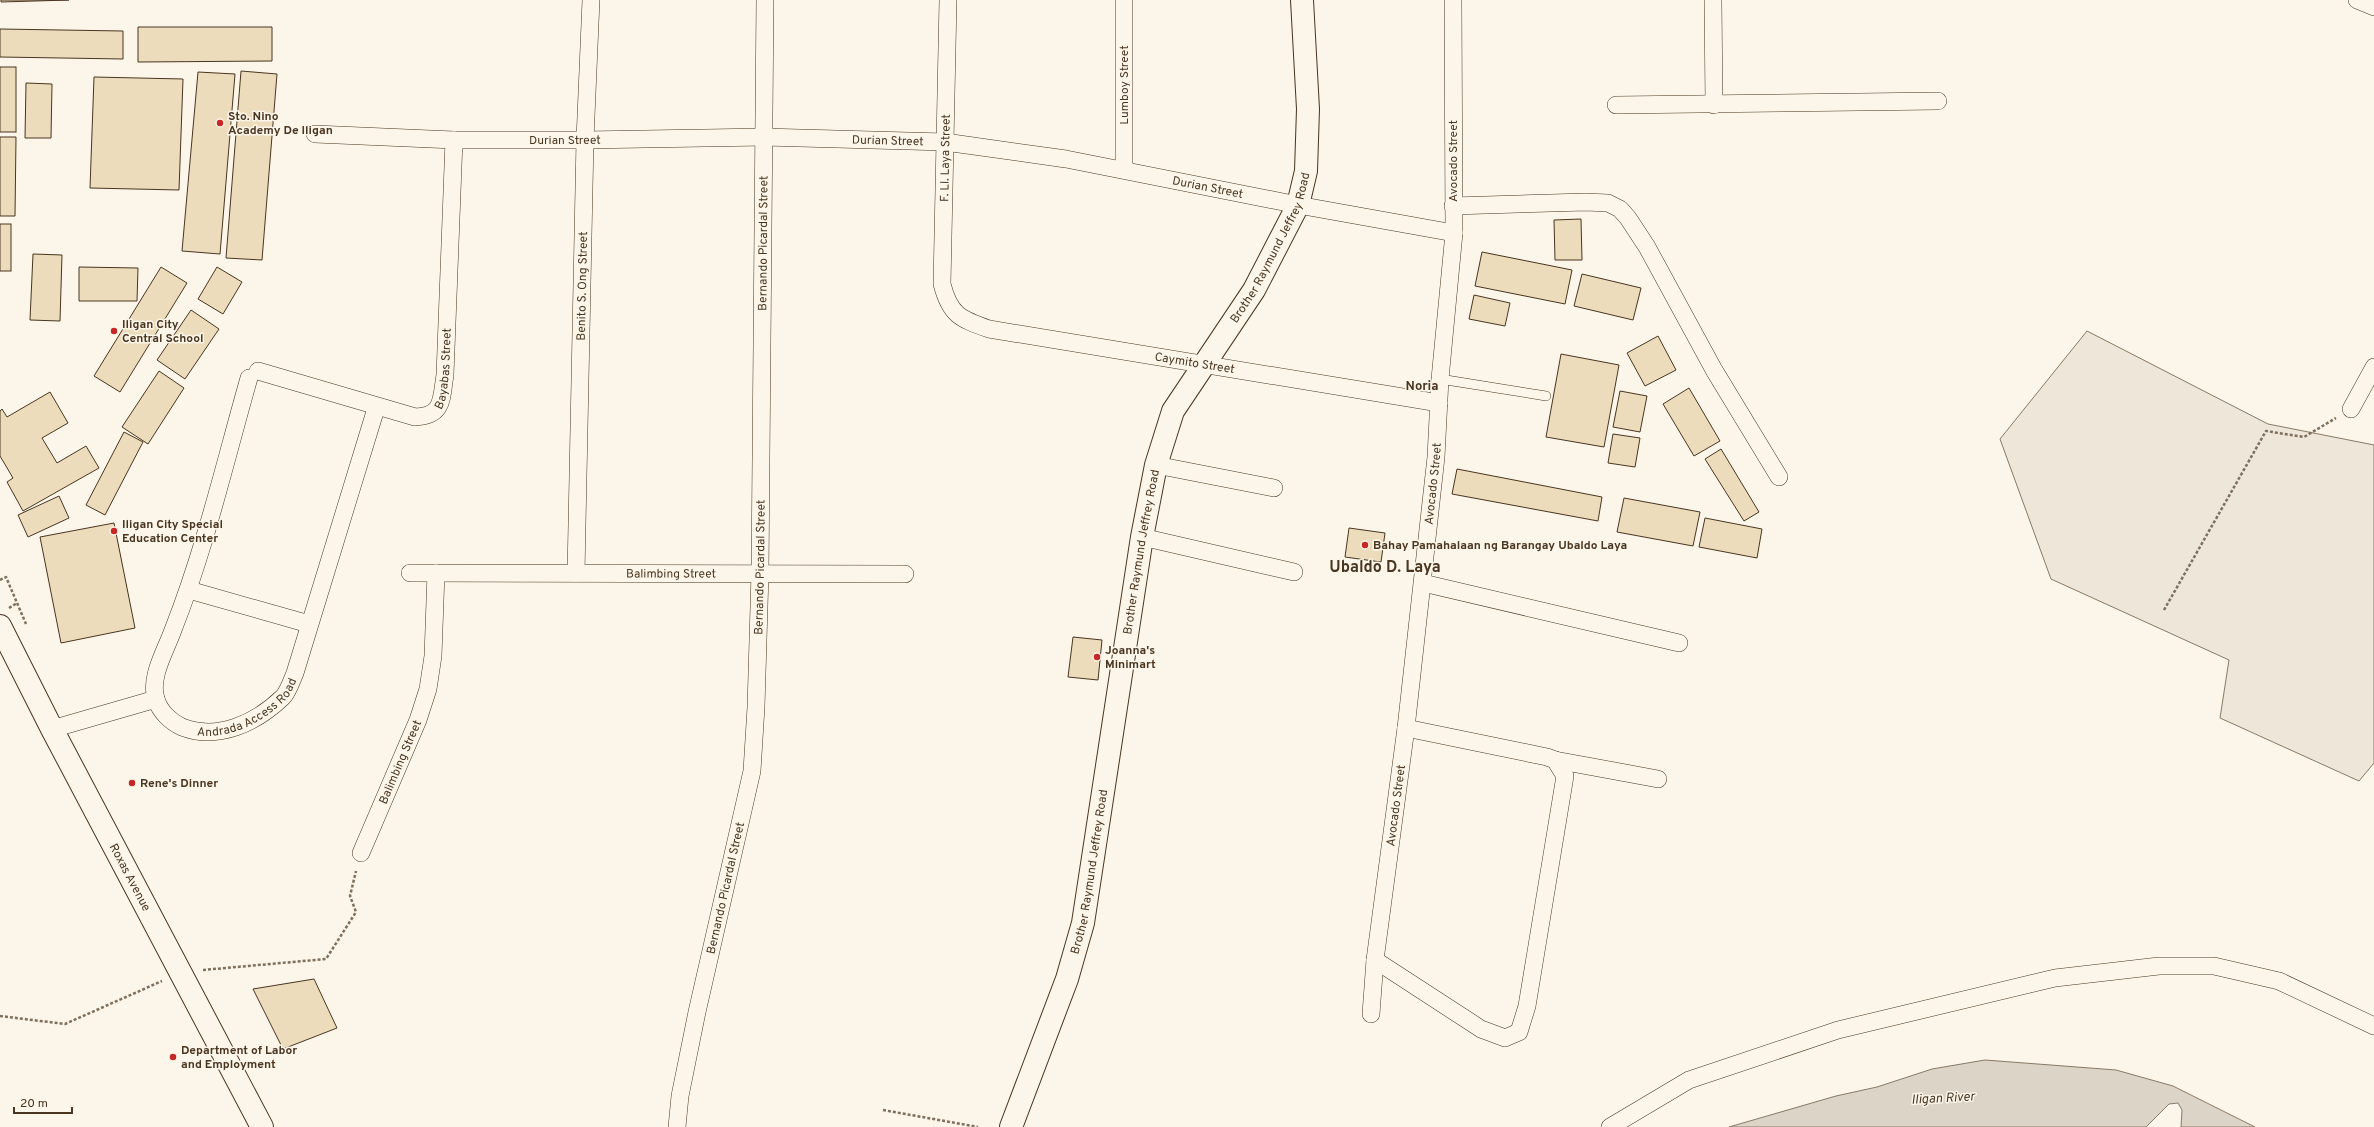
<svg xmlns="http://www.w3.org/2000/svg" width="2374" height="1127" font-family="Overpass,sans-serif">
  <rect width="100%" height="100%" fill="#fbf6e9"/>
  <polygon fill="#ede6d9" stroke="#887966" points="2087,331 2268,424 2374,445 2374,763 2359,781 2220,718 2229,660 2051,579 2000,439"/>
  <polygon fill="#dcd4c6" stroke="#887966" points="1985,1060 2116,1070 2173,1086 2255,1127 2181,1127 2182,1110 2178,1103 2169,1104 2146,1127 1729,1127 1836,1096 1877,1087 1932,1069"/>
  <g fill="#ecdcbc" stroke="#4a3520">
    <polygon points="1,0 69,0 1,2"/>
    <polygon points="138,27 272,27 272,61 138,62"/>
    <polygon points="0,29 123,31 123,59 0,57"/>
    <rect x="0" y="67" width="16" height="65"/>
    <polygon points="241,71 277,74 262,260 226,258"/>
    <polygon points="198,72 235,74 220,254 182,251"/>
    <polygon points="94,77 183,79 179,190 90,188"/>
    <polygon points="26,83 52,84 51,138 25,138"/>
    <polygon points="0,137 16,137 15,216 0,216"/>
    <polygon points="1581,219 1582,260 1555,260 1554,220"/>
    <rect x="0" y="224" width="11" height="47"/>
    <polygon points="1482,252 1572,270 1565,304 1475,286"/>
    <polygon points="33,254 62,255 60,321 30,320"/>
    <polygon points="79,267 138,268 137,301 79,301"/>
    <polygon points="161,267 187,283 120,392 94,376"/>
    <polygon points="217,267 242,282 223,314 198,299"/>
    <polygon points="1582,274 1641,288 1633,320 1574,306"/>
    <polygon points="1474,295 1510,303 1505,326 1469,319"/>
    <polygon points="191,310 219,329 185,379 157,360"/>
    <polygon points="1658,336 1676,370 1645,386 1627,353"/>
    <polygon points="1561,354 1619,365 1604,447 1546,437"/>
    <polygon points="159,371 184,388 148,444 122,427"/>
    <polygon points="1689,388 1720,441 1694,456 1663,404"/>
    <polygon points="1620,391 1647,396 1640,432 1613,427"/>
    <polygon points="50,392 68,423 42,438 57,463 86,446 99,468 23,511 7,482 13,478 0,456 0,411 2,409 7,417"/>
    <polygon points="124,432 143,442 105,515 86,505"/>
    <polygon points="1613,434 1640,438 1635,467 1608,463"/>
    <polygon points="1721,449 1759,512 1744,521 1705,459"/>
    <polygon points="1457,469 1602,497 1598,521 1452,494"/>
    <polygon points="59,496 69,518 28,537 18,515"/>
    <polygon points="1624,498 1700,512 1693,546 1617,532"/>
    <polygon points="1705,518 1762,529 1757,558 1699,547"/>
    <polygon points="114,523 135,628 61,643 40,537"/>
    <polygon points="1349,528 1385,533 1381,562 1345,557"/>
    <polygon points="1073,637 1102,640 1098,680 1068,677"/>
    <polygon points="314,979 337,1028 283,1049 253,989"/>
  </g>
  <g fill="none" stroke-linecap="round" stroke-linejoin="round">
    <defs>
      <polyline id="lane" points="1440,379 1546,396"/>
      <g id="street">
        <path id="s1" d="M 948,0 L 942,284 C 950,315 960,319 989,329 L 1439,403"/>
        <polyline points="1124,0 1124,170"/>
        <polyline points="1713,0 1714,105"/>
        <polyline points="2357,0 2374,7"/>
        <polyline points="1616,105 1938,101"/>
        <path id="s2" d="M 315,134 L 454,140 L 585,140 L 764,137 L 945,142 L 1066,159 L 1298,205 L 1454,233"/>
        <polyline points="1453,206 1586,202 1608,203 1620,209 1628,218 1647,247 1714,370 1779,477"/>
        <path id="s3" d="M 258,371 L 415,417 C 444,416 441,399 445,375 L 454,140"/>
        <path id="s4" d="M 249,378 C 225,462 205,549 173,630 C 166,650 149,677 156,699 C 160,712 171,722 182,727 C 218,741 256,723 283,697 C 288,692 292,680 295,673 L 374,415"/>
        <polyline points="2351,409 2374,367"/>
        <polyline points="1156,465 1274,488"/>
        <polyline points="1142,537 1294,572"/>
        <path id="s5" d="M 410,573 L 905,574"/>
        <path id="s6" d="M 576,573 L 585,140 L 591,0"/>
        <polyline points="1423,583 1679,643"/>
        <polyline points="189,590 309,624"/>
        <polyline points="52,729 156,699"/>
        <polyline points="1555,760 1658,779"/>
        <path id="s7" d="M 361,853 L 418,720 L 428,689 L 433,656 L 436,573"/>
        <polyline points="1375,960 1481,1029 1505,1038 1519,1032 1527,1006 1565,776 1555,760 1547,757 1406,728"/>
        <path id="s8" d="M 1371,1014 L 1375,960 L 1406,728 L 1436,457 L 1440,379 L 1454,233 L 1453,0"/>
        <path id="s9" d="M 677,1127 L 680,1096 L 697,1012 L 752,771 L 756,707 L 760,573 L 765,0"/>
        <polyline points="1610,1127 1689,1080 1838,1030 2055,978 2159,966 2214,966 2279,981 2374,1026"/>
      </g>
      <g id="secondary">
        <path id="s10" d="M 1011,1127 L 1067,979 L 1083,923 L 1142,537 L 1156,465 L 1173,411 L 1254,290 L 1298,205 L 1306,171 L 1308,109 L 1302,0"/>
      </g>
      <g id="highway">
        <path id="s11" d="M 0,626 L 52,729 L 262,1127"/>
      </g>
    </defs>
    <use href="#lane" stroke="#4a3520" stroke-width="10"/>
    <use href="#street" stroke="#4a3520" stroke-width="18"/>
    <use href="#secondary" stroke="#4a3520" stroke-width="24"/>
    <use href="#highway" stroke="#4a3520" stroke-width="24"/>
    <g stroke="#7f6f5c" stroke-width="2.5" stroke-dasharray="3 2" stroke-linecap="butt">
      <polyline points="0,580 6,577 26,624"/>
      <polyline points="9,608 17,603"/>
      <polyline points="2164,610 2266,431 2304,437 2336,418"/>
      <polyline points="203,970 326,959 356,912 350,896 356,871"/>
      <polyline points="0,1016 65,1024 162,981"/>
      <polyline points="883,1110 978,1127"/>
    </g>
    <use href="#lane" stroke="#fbf6e9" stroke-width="9"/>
    <use href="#street" stroke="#fbf6e9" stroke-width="17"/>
    <use href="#secondary" stroke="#fbf6e9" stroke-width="22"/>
    <use href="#highway" stroke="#fbf6e9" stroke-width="22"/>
  </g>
  <g fill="#c62828" stroke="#fbf6e9" stroke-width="1.5">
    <circle cx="220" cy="123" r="4"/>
    <circle cx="114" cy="331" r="4"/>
    <circle cx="114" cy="531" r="4"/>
    <circle cx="1365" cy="545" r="4"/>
    <circle cx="1097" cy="657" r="4"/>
    <circle cx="132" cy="783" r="4"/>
    <circle cx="173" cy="1057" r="4"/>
  </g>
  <g text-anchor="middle" stroke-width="3" stroke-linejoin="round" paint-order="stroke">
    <g font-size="12" fill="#4a3520" stroke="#fbf6e9">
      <text transform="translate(1124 85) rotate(-90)" y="4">Lumboy Street</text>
      <text dy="4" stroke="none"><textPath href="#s2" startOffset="250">Durian Street</textPath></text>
      <text dy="4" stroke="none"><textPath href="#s2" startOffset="573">Durian Street</textPath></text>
      <text transform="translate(945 158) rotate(-89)" y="4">F. Ll. Laya Street</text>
      <text transform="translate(1453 161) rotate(-90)" y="4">Avocado Street</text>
      <text dy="4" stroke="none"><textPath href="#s2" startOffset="897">Durian Street</textPath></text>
      <text dy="4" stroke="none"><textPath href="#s9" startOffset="892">Bernando Picardal Street</textPath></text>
      <text dy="4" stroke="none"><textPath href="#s10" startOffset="928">Brother Raymund Jeffrey Road</textPath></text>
      <text dy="4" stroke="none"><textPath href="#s6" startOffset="287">Benito S. Ong Street</textPath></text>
      <text dy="4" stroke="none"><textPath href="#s1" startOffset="562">Caymito Street</textPath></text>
      <text dy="4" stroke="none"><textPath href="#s3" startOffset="229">Bayabas Street</textPath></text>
      <text dy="4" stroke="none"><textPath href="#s8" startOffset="534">Avocado Street</textPath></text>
      <text dy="4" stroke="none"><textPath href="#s10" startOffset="592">Brother Raymund Jeffrey Road</textPath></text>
      <text dy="4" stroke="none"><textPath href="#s9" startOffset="568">Bernando Picardal Street</textPath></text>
      <text dy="4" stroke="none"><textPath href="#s5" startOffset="261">Balimbing Street</textPath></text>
      <text dy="4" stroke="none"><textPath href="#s4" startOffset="449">Andrada Access Road</textPath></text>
      <text dy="4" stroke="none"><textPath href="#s7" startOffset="99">Balimbing Street</textPath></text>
      <text dy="4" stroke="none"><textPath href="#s8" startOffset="210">Avocado Street</textPath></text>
      <text dy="4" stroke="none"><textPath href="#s10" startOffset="268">Brother Raymund Jeffrey Road</textPath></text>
      <text dy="4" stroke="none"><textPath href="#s11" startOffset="283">Roxas Avenue</textPath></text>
      <text dy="4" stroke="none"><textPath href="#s9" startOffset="244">Bernando Picardal Street</textPath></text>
    </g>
    <g font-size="12" font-weight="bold" fill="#4a3520" stroke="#fbf6e9" text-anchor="start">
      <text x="228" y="120">Sto. Nino<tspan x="228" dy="14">Academy De Iligan</tspan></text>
      <text x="122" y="328">Iligan City<tspan x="122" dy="14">Central School</tspan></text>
      <text x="122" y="528">Iligan City Special<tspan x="122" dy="14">Education Center</tspan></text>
      <text x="1373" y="549">Bahay Pamahalaan ng Barangay Ubaldo Laya</text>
      <text x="1105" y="654">Joanna's<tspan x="1105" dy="14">Minimart</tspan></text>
      <text x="140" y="787">Rene's Dinner</text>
      <text x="181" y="1054">Department of Labor<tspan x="181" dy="14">and Employment</tspan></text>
    </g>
    <g font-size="13" font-weight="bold" fill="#4a3520" stroke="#fbf6e9">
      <text x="1422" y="390">Noria</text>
    </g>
    <g font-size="13" font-style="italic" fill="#4a3520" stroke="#fbf6e9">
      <text transform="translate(1943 1097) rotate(-3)" y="5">Iligan River</text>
    </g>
    <g font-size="16" font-weight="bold" fill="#4a3520" stroke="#fbf6e9">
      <text x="1385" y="572">Ubaldo D. Laya</text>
    </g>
  </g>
  <path d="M14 1107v6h58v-6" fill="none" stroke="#4a3520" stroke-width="2"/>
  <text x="20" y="1107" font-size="12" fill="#4a3520" stroke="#fbf6e9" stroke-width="3" paint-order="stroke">20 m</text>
</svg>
